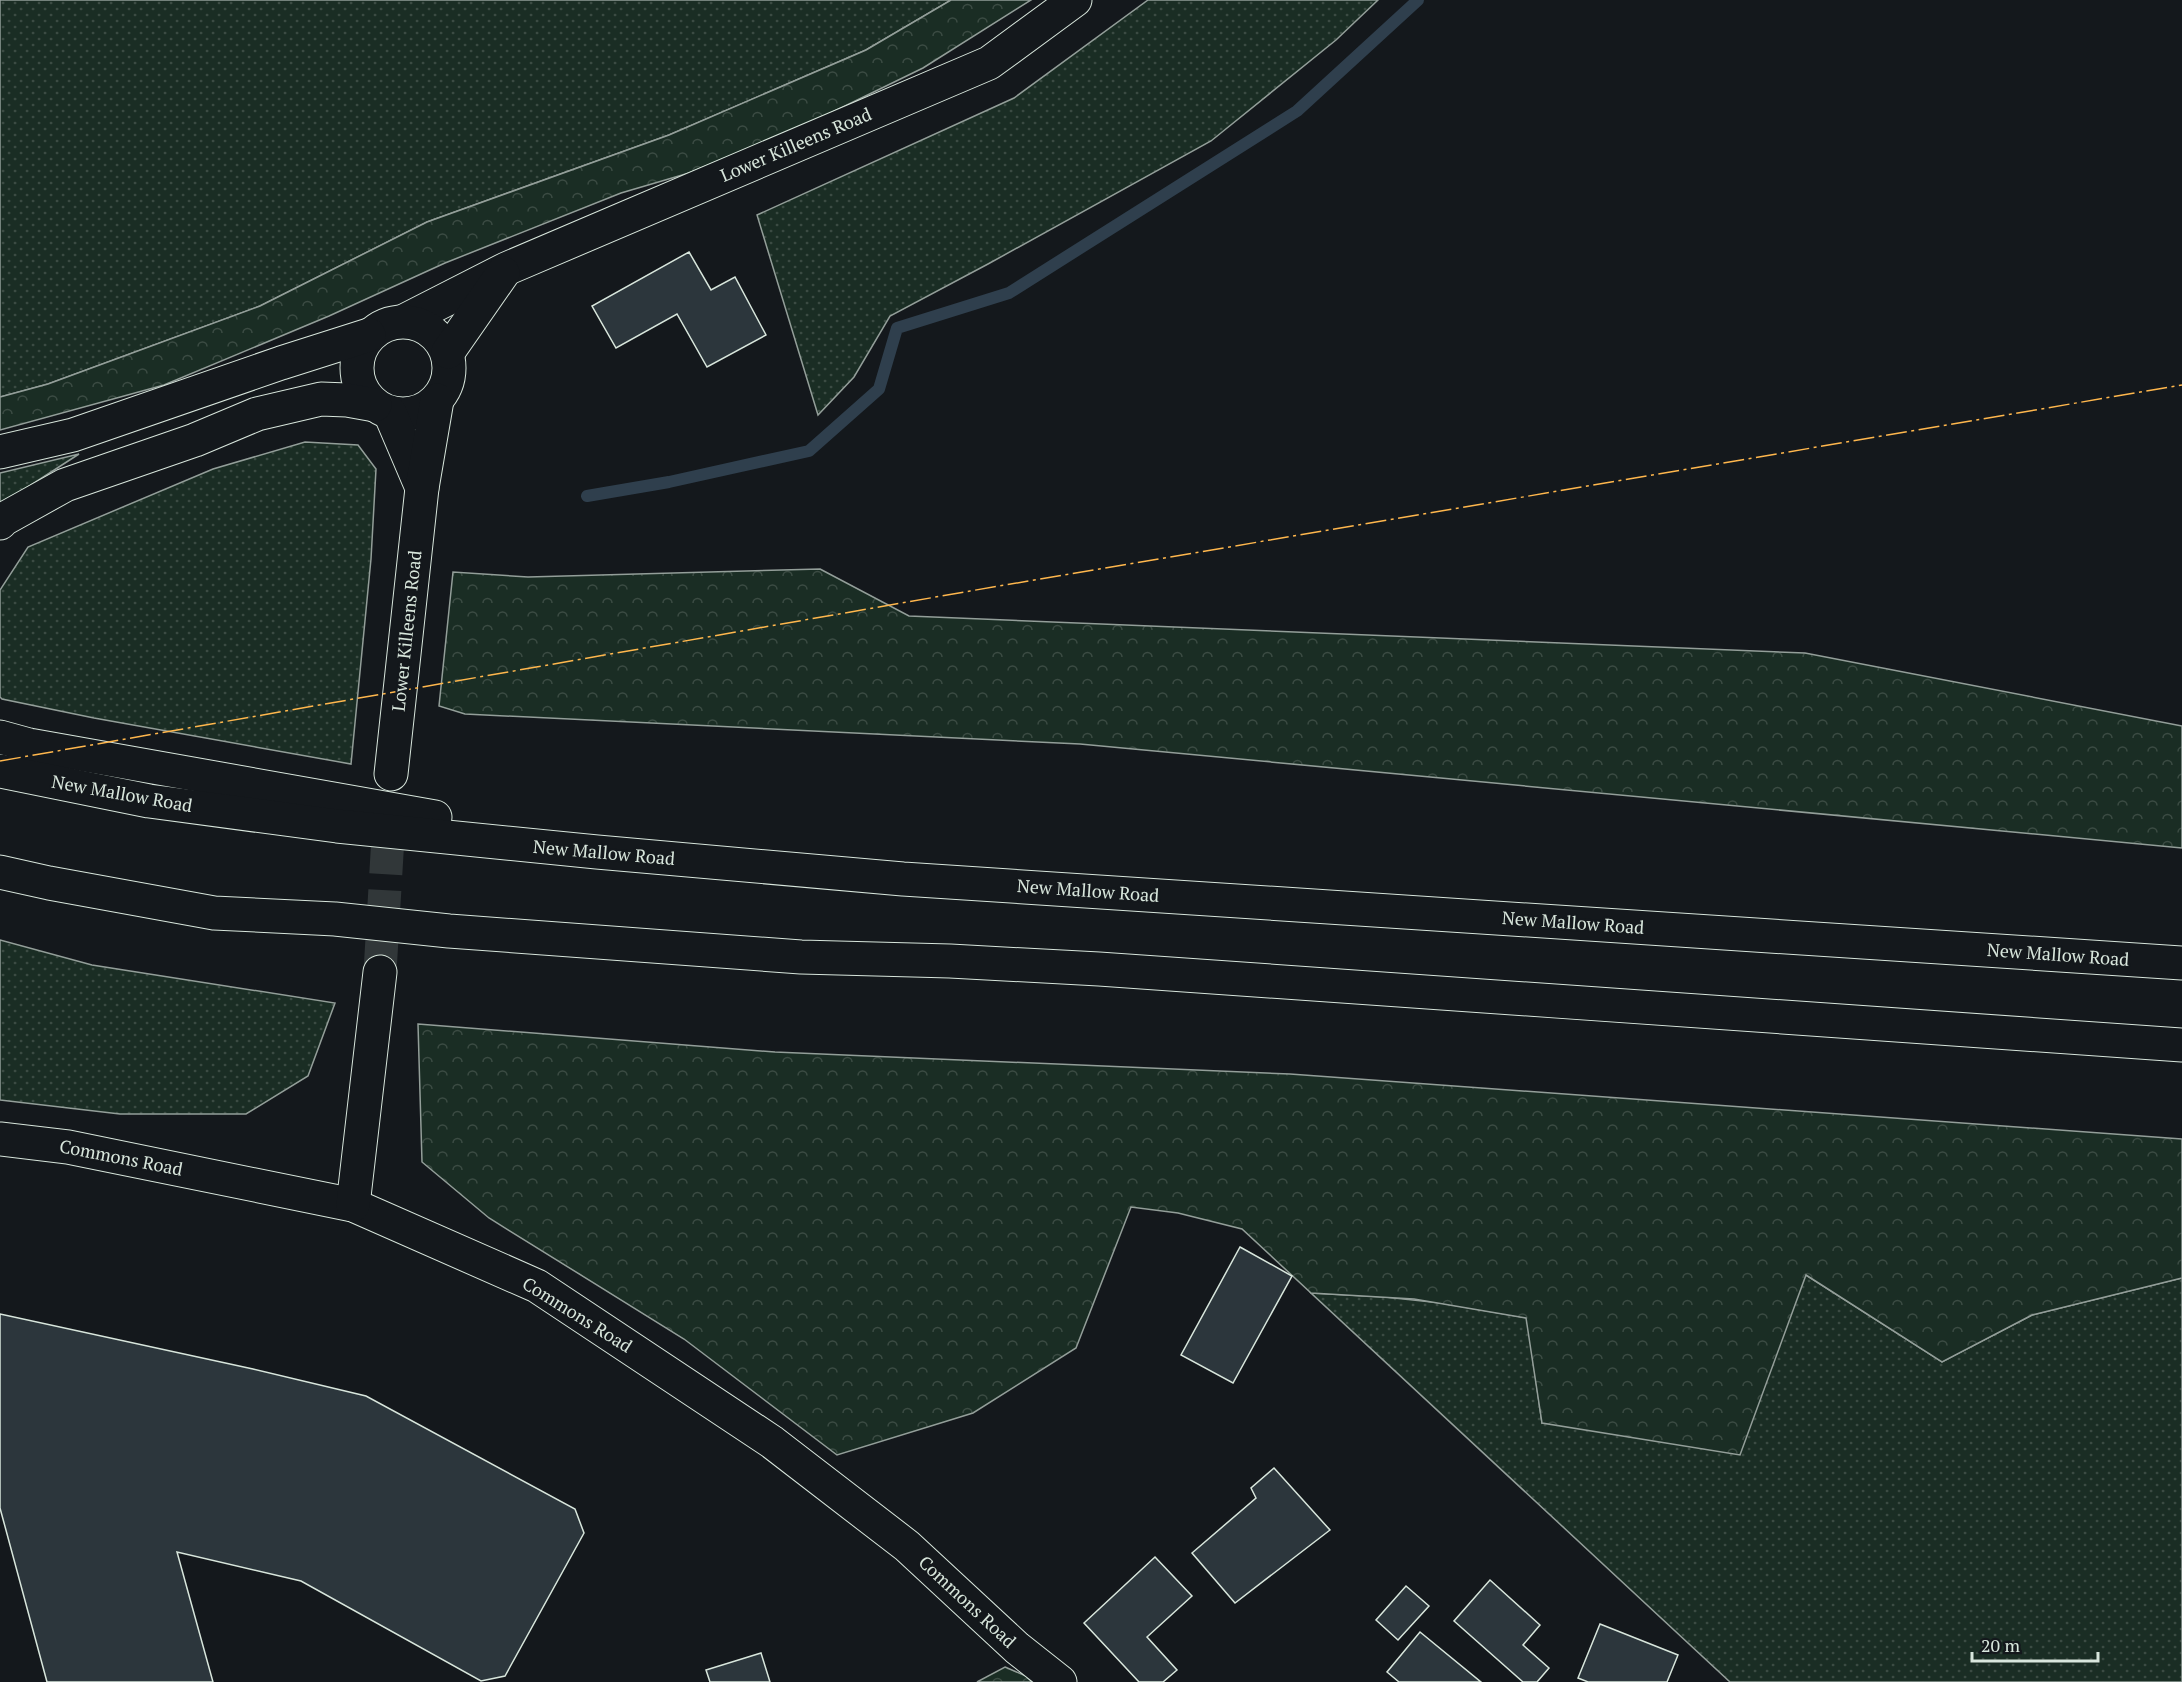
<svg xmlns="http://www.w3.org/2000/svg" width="2182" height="1682" font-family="'PT Serif',serif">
  <defs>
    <pattern id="grass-dots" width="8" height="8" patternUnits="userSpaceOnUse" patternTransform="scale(1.5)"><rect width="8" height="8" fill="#1a2d24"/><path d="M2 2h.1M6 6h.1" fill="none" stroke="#3b4b43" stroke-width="1.8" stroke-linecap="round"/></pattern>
    <pattern id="forest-crowns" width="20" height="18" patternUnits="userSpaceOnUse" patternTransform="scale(1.5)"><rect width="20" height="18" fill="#1a2d24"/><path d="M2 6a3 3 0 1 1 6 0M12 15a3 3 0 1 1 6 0" fill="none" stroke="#3b4b43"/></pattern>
  </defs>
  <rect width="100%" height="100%" fill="#14181c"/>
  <g fill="url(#grass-dots)" stroke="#939e99" stroke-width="1.5">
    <polygon points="0,0 951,0 866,50 669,135 427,222 260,306 48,384 0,397"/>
    <polygon points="1148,0 1378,0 1336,40 1211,141 988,264 890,316 854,377 818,415 757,215 1014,98"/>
    <polygon points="305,442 358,445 376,469 371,559 351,764 94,718 2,699 0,697 0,590 28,547 213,469"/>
    <polygon points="79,454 0,505 0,473"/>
    <polygon points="0,940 92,965 335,1003 308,1076 246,1114 120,1114 0,1100"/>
    <polygon points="1806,1275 1942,1362 2032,1315 2182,1278 2182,1682 1730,1682 1311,1293 1385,1297 1441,1303 1527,1318 1542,1423"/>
  </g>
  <g fill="url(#forest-crowns)" stroke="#939e99" stroke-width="1.5">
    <polygon points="951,0 1031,0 923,68 810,123 689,173 621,193 445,263 329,316 164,385 0,430 0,397 48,384 260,306 427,222 669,135 866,50"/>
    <polygon points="820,569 909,616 1805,653 2182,726 2182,848 1080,744 465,714 439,706 453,572 528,577"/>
    <polygon points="418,1024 775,1052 1290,1074 2182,1139 2182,1278 2032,1315 1942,1362 1806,1275 1740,1455 1542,1423 1526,1318 1414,1299 1311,1293 1242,1229 1178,1213 1131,1207 1076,1348 973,1413 837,1455 684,1339 489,1218 422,1162"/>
    <polygon points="1005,1667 1026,1676 1032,1682 977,1682"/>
  </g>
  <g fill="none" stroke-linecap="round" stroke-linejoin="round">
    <polyline stroke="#2f3f4d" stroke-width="12" points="587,496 669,482 809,451 879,389 897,328 1009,293 1297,111 1418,0"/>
  </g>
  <g fill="#2c363c" stroke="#d8e6dc" stroke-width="1.5">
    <polygon points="689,252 711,290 735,277 766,335 707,367 677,314 616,348 592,306"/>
    <polygon points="1240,1247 1292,1276 1233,1383 1181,1355"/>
    <polygon points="0,1314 253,1369 366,1396 575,1509 584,1533 505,1676 481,1681 301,1581 177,1552 213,1682 47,1682 0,1508"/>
    <polygon points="1274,1468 1330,1530 1235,1603 1192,1553 1256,1498 1251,1488"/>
    <polygon points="1155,1557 1192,1596 1147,1637 1177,1670 1163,1682 1139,1682 1084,1623"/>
    <polygon points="1490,1580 1540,1625 1523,1645 1549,1668 1537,1682 1523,1682 1454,1621"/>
    <polygon points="1406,1586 1429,1606 1398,1640 1376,1620"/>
    <polygon points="1600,1624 1678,1655 1667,1682 1588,1682 1578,1678"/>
    <polygon points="1420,1632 1481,1682 1399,1682 1387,1672"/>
    <polygon points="761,1653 770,1682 710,1682 706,1670"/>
  </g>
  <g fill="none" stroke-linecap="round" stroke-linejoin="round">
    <polyline stroke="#313739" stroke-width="33" stroke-dasharray="33 16" stroke-linecap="butt" points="380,972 390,803"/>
    <defs>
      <g id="minor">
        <polyline points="404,321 506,269 989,63 1075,0"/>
        <circle cx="403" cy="368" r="46"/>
        <polyline points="448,352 503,273"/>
        <polyline points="390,413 422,488"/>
        <polyline points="391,774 422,488 437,400"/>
        <polyline points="0,1139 68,1147 353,1205 537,1286 772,1442 907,1546 1017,1648 1060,1682"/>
        <polyline points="353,1205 380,972"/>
      </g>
      <g id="highway">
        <polyline points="0,452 73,435 281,363 369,335"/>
        <polyline points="0,523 4,519 65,485 195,440 257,414 321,399 347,400 375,405"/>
        <polyline points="0,737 29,745 435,817"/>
        <polyline points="0,771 149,801 337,826 597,852 903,879 2182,963"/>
        <polyline points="0,872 49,883 214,913 335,919 449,931 801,957 950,961 1099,969 2182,1045"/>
      </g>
    </defs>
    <use href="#minor" stroke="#d8e6dc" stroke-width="35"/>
    <use href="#highway" stroke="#d8e6dc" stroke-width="35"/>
    <use href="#minor" stroke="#14181c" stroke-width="33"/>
    <use href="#highway" stroke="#14181c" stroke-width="33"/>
    <polyline stroke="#ffb74d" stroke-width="1.5" stroke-dasharray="21 4.5 3 4.5" stroke-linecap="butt" points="0,761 970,591 2182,385"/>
  </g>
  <g text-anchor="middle" stroke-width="4.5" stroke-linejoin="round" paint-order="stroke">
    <g font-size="18" fill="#d8e6dc" stroke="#14181c">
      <text transform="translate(796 145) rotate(-23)" y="6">Lower Killeens Road</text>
      <text transform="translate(407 631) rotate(-84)" y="6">Lower Killeens Road</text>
      <text transform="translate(122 794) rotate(10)" y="6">New Mallow Road</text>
      <text transform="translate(604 853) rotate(5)" y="6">New Mallow Road</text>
      <text transform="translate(1088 891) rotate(4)" y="6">New Mallow Road</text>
      <text transform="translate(1573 923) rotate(4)" y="6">New Mallow Road</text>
      <text transform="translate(2058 955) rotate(4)" y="6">New Mallow Road</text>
      <text transform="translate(121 1158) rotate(11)" y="6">Commons Road</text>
      <text transform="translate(577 1315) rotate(32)" y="6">Commons Road</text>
      <text transform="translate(967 1602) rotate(43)" y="6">Commons Road</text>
    </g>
  </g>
  <path d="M1972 1652v9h126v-9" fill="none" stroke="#d8e6dc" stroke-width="3"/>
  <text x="1981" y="1652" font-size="18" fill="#d8e6dc" stroke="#14181c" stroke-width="4.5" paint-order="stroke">20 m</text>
</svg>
